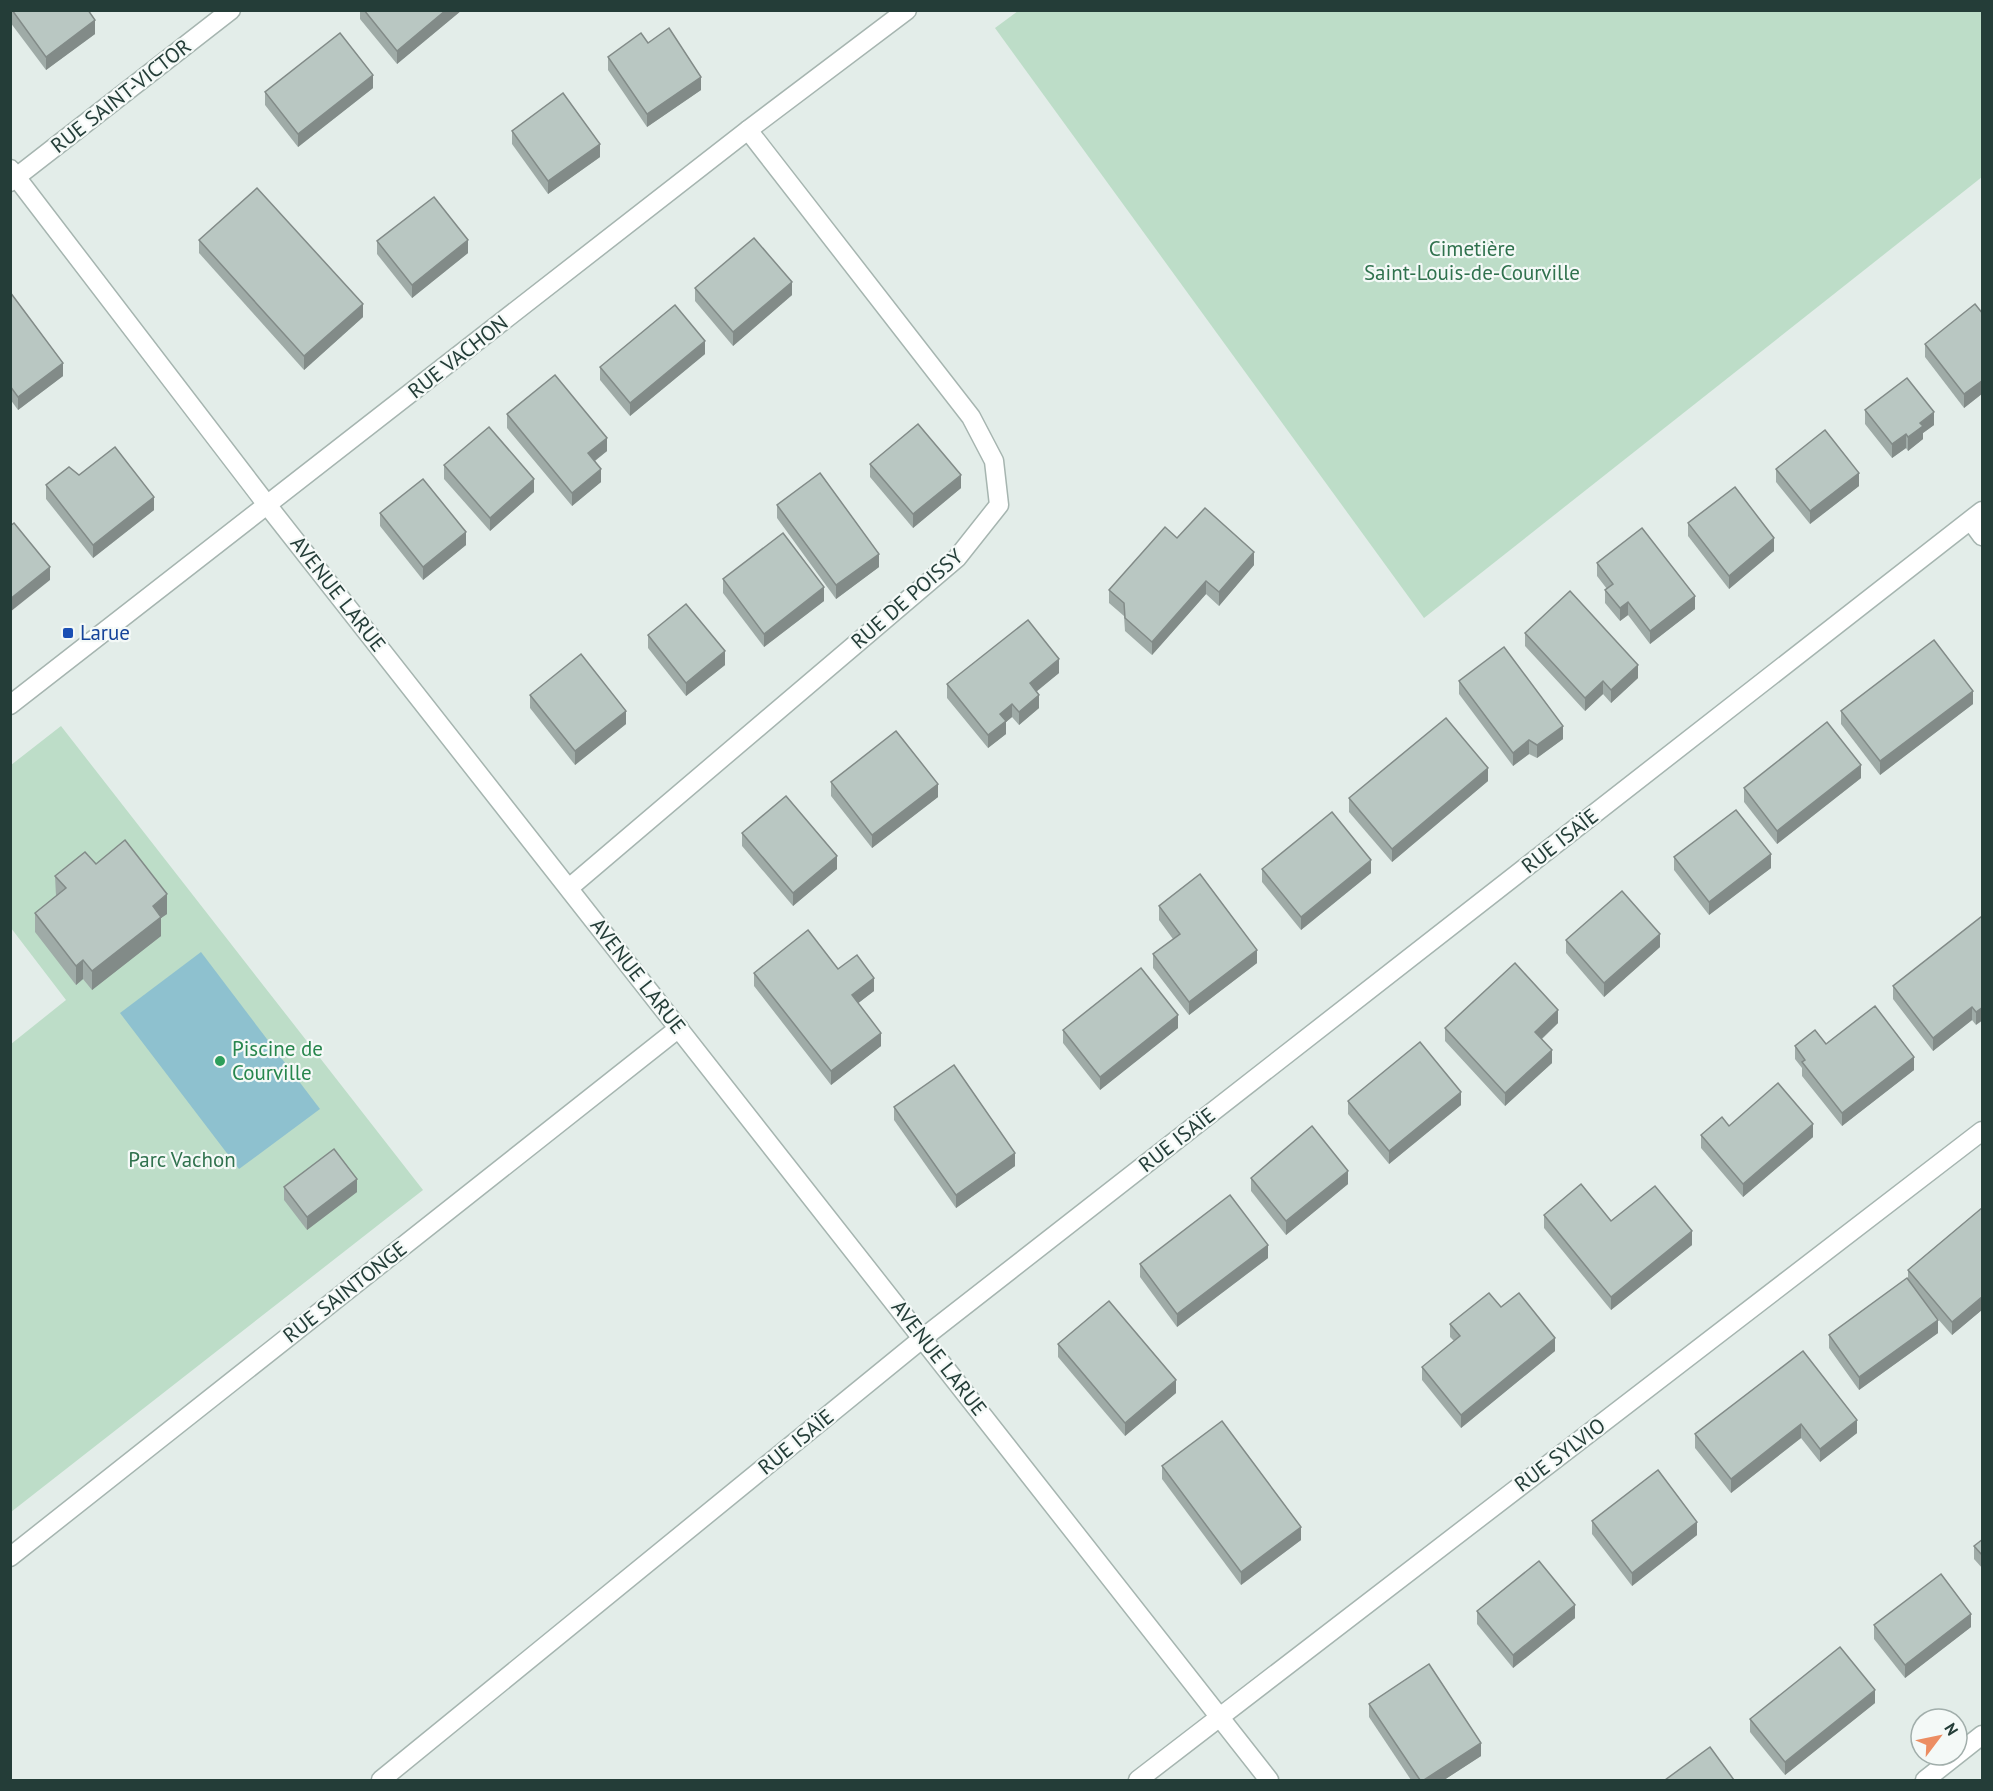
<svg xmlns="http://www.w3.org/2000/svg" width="1993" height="1791" font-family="'PT Sans',sans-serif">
  <rect width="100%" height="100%" fill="#e3ede9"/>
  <g fill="#bdddc8">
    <polygon points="1018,11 1982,11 1982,177 1424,618 995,28"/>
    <polygon points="61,726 423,1190 11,1512 11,1044 66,1000 11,928 11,765"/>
  </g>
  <polygon fill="#8ec1cf" points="201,952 320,1109 239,1169 120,1013"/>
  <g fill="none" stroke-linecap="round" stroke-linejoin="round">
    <defs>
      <g id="minor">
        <polyline points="10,182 231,10"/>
        <polyline points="1971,521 1982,536"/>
        <polyline points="10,705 748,130 907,10"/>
        <polyline points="569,888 957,558 999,505 994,461 971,417 748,130"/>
        <polyline points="10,1557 679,1028"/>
        <polyline points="381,1780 923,1338 1982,511"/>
        <polyline points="1138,1780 1982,1131"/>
        <polyline points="1925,1780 1982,1735"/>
      </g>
      <polyline id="tertiary" points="10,169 268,506 1269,1780"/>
    </defs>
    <use href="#minor" stroke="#a6b5b0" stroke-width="21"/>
    <use href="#tertiary" stroke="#a6b5b0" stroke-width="21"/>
    <use href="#minor" stroke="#fff" stroke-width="18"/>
    <use href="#tertiary" stroke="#fff" stroke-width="18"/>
  </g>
  <g fill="#9faba7">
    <polygon points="10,10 88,10 95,34 46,70 10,22"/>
    <polygon points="360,10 462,10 397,64 360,19"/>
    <polygon points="608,57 701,90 647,127 608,70"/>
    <polygon points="373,88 298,147 265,105 265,92"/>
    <polygon points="512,131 600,157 548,194 512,144"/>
    <polygon points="199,240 363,317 304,370 199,253"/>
    <polygon points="377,241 468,253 412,298 377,254"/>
    <polygon points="695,288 792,295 733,346 695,301"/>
    <polygon points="10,292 63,376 18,410 10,399"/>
    <polygon points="1983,314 1983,393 1964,408 1925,357 1925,344"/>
    <polygon points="705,354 630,416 600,380 600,367"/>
    <polygon points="1865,410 1934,425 1923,433 1923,439 1908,451 1906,448 1892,458 1865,424"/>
    <polygon points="507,414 607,451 595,461 601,482 572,506 507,428"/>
    <polygon points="870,464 961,488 913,528 870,477"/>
    <polygon points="444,465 534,492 490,531 444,479"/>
    <polygon points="1776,469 1859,486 1810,524 1776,482"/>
    <polygon points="79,475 154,510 93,558 46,499 46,485"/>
    <polygon points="777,505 879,567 836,599 777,518"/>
    <polygon points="380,513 466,545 423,580 380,526"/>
    <polygon points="1688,523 1774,551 1729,589 1688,536"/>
    <polygon points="1177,538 1254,565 1219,606 1206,594 1152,655 1125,631 1124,616 1109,603 1109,590"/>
    <polygon points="1597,563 1695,609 1650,644 1628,615 1620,621 1605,603 1605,590 1607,589 1597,576"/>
    <polygon points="723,579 824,601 764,647 723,593"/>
    <polygon points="1525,633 1638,678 1611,703 1603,694 1585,711 1525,646"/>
    <polygon points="648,635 725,665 686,696 648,648"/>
    <polygon points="1059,673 1036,691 1039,708 1019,725 1012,717 1006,722 1006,734 988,748 947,698 947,684"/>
    <polygon points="1459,681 1563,739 1537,758 1529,754 1513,766 1459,694"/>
    <polygon points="530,695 626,724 575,765 530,708"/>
    <polygon points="1973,704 1880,775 1841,724 1841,711"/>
    <polygon points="1861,778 1777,844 1744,802 1744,788"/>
    <polygon points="1488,781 1392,862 1349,812 1349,798"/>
    <polygon points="831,782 938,797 872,848 831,796"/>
    <polygon points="742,833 837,869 793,906 742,846"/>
    <polygon points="1674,857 1771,868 1709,915 1674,870"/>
    <polygon points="96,864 167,914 161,918 161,936 92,990 83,979 76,985 35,932 35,913 56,896 55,876"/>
    <polygon points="1262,869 1371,873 1301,930 1262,882"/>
    <polygon points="1159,906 1257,963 1189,1015 1153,968 1153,954 1173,939 1159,920"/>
    <polygon points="1981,917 1976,1025 1972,1020 1933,1051 1893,999 1893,986"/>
    <polygon points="1566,940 1660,947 1604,997 1566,953"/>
    <polygon points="838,969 874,991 858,1003 881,1046 831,1085 754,986 754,973"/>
    <polygon points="1558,1023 1542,1039 1552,1063 1505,1106 1445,1041 1445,1028"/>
    <polygon points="1178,1028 1100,1090 1063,1043 1063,1030"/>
    <polygon points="1826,1044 1914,1070 1842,1126 1802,1076 1802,1068 1795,1059 1795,1046"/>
    <polygon points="1348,1101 1461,1105 1389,1164 1348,1114"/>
    <polygon points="894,1107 1015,1166 956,1208 894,1120"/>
    <polygon points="1729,1126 1813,1137 1743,1197 1701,1148 1701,1135"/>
    <polygon points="1251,1178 1348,1184 1286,1235 1251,1191"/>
    <polygon points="284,1187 357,1192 307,1230 284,1200"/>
    <polygon points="1983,1207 1983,1309 1952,1335 1931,1311 1938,1333 1859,1390 1829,1348 1829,1335 1908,1279 1908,1270"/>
    <polygon points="1544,1215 1611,1221 1692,1245 1611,1310 1544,1228"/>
    <polygon points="1268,1258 1177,1327 1140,1277 1140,1264"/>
    <polygon points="1501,1307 1555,1351 1461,1428 1422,1380 1422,1367 1454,1341 1450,1337 1450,1324"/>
    <polygon points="1058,1344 1176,1393 1125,1436 1058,1357"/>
    <polygon points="1803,1351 1857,1433 1820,1462 1801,1438 1731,1493 1695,1448 1695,1434"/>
    <polygon points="1162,1466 1301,1540 1241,1585 1162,1479"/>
    <polygon points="1592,1521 1697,1535 1632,1586 1592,1534"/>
    <polygon points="1983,1539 1983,1569 1974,1559 1974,1546"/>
    <polygon points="1477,1611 1575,1618 1513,1668 1477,1624"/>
    <polygon points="1874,1625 1971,1627 1905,1678 1874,1639"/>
    <polygon points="1875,1703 1785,1775 1750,1732 1750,1719"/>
    <polygon points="1369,1704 1481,1756 1444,1780 1411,1780 1369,1717"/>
  </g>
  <g fill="#828b88">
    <polygon points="446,10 462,10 397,64 397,51"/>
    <polygon points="95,20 95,34 46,70 46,57"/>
    <polygon points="373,75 373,88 298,147 298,134"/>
    <polygon points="701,77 701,90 647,127 647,114"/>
    <polygon points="600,144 600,157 548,194 548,181"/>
    <polygon points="468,240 468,253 412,298 412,285"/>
    <polygon points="792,282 792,295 733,346 733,332"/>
    <polygon points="363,304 363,317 304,370 304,356"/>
    <polygon points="705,341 705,354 630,416 630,403"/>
    <polygon points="63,363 63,376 18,410 18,397"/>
    <polygon points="1983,380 1983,393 1964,408 1964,394"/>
    <polygon points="1934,412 1934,425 1923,433 1923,439 1908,451 1908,437 1920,423"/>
    <polygon points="1906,434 1906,448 1892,458 1892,444"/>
    <polygon points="607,438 607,451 588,466 588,453"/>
    <polygon points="601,469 601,482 572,506 572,493"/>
    <polygon points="1859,473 1859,486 1810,524 1810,511"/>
    <polygon points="961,475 961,488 913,528 913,514"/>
    <polygon points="534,479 534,492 490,531 490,518"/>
    <polygon points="154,497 154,510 93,558 93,545"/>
    <polygon points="466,532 466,545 423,580 423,567"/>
    <polygon points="1774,538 1774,551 1729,589 1729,576"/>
    <polygon points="1254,552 1254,565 1219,606 1219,592"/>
    <polygon points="879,554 879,567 836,599 836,585"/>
    <polygon points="50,567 50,580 10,612 10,599"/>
    <polygon points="1206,581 1206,594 1152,655 1152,642"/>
    <polygon points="824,587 824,601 764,647 764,634"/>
    <polygon points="1695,596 1695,609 1650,644 1650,631"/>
    <polygon points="1628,602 1628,615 1620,621 1620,608"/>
    <polygon points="725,651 725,665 686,696 686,683"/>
    <polygon points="1059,659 1059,673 1030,697 1030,683"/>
    <polygon points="1638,665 1638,678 1611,703 1611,690"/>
    <polygon points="1603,681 1603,694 1585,711 1585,698"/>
    <polygon points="1973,691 1973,704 1880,775 1880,761"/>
    <polygon points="1039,695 1039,708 1019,725 1019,712"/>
    <polygon points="1012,704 1012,717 1006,722 1006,734 988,748 988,735 1000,714"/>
    <polygon points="626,711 626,724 575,765 575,751"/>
    <polygon points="1563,726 1563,739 1537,758 1537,745"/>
    <polygon points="1529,740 1529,754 1513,766 1513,753"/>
    <polygon points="1861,765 1861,778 1777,844 1777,831"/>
    <polygon points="1488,768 1488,781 1392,862 1392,849"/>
    <polygon points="938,784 938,797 872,848 872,835"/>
    <polygon points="1771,854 1771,868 1709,915 1709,902"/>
    <polygon points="837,856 837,869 793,906 793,893"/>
    <polygon points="1371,860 1371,873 1301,930 1301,917"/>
    <polygon points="167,894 167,914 161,918 161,936 92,990 92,971 153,906"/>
    <polygon points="1660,934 1660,947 1604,997 1604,983"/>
    <polygon points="1257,950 1257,963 1189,1015 1189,1002"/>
    <polygon points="83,960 83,979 76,985 76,966"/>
    <polygon points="874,978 874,991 852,1008 852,995"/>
    <polygon points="1972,1007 1972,1020 1933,1051 1933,1038"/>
    <polygon points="1983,1007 1983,1020 1976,1025 1976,1012"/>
    <polygon points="1558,1010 1558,1023 1535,1045 1535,1032"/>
    <polygon points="1178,1015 1178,1028 1100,1090 1100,1077"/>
    <polygon points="881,1033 881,1046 831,1085 831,1071"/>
    <polygon points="1552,1050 1552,1063 1505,1106 1505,1093"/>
    <polygon points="1914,1057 1914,1070 1842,1126 1842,1113"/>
    <polygon points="1461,1092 1461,1105 1389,1164 1389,1151"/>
    <polygon points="1813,1124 1813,1137 1743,1197 1743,1184"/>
    <polygon points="1015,1153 1015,1166 956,1208 956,1195"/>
    <polygon points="1348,1171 1348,1184 1286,1235 1286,1221"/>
    <polygon points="357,1179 357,1192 307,1230 307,1217"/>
    <polygon points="1692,1231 1692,1245 1611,1310 1611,1297"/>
    <polygon points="1268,1245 1268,1258 1177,1327 1177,1314"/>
    <polygon points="1983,1296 1983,1309 1952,1335 1952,1322"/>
    <polygon points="1938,1320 1938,1333 1859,1390 1859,1377"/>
    <polygon points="1555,1338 1555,1351 1461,1428 1461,1415"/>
    <polygon points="1176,1380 1176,1393 1125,1436 1125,1423"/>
    <polygon points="1857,1420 1857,1433 1820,1462 1820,1449"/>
    <polygon points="1801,1424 1801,1438 1731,1493 1731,1479"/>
    <polygon points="1697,1522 1697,1535 1632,1586 1632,1573"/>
    <polygon points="1301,1527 1301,1540 1241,1585 1241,1572"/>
    <polygon points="1575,1605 1575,1618 1513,1668 1513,1655"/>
    <polygon points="1971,1614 1971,1627 1905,1678 1905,1665"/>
    <polygon points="1875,1690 1875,1703 1785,1775 1785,1762"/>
    <polygon points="1481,1743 1481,1756 1444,1780 1424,1780"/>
  </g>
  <g fill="#b9c7c2" stroke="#828b88" stroke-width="1.5">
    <polygon points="12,10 88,10 95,20 46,57"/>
    <polygon points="364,10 446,10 397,51"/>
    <polygon points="669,28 701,77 647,114 608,57 641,33 648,43"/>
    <polygon points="340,33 373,75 298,134 265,92"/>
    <polygon points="563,93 600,144 548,181 512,131"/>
    <polygon points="257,188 363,304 304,356 199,240"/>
    <polygon points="434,197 468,240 412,285 377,241"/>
    <polygon points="754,238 792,282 733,332 695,288"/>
    <polygon points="10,292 63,363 18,397 10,386"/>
    <polygon points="1975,304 1983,314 1983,380 1964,394 1925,344"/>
    <polygon points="675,305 705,341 630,403 600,367"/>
    <polygon points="555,375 607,438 588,453 601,469 572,493 507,414"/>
    <polygon points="1907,378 1934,412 1920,423 1923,426 1908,437 1906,434 1892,444 1865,410"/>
    <polygon points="918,424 961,475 913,514 870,464"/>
    <polygon points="489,427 534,479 490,518 444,465"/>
    <polygon points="1825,430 1859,473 1810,511 1776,469"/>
    <polygon points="115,447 154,497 93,545 46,485 69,467 79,475"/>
    <polygon points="820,473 879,554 836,585 777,505"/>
    <polygon points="423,479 466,532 423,567 380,513"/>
    <polygon points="1735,487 1774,538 1729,576 1688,523"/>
    <polygon points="1205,508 1254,552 1219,592 1206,581 1152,642 1125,618 1124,603 1109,590 1165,527 1177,538"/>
    <polygon points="14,523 50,567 10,599 10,526"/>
    <polygon points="1642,528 1695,596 1650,631 1628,602 1620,608 1605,590 1613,584 1597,563"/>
    <polygon points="783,533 824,587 764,634 723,579"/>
    <polygon points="1570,591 1638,665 1611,690 1603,681 1585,698 1525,633"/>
    <polygon points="686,604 725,651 686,683 648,635"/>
    <polygon points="1028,620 1059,659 1030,683 1039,695 1019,712 1012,704 1000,714 1006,721 988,735 947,684"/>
    <polygon points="1934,640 1973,691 1880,761 1841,711"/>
    <polygon points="1504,647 1563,726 1537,745 1529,740 1513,753 1459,681"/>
    <polygon points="581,654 626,711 575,751 530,695"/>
    <polygon points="1446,718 1488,768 1392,849 1349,798"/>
    <polygon points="1827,722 1861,765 1777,831 1744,788"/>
    <polygon points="896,731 938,784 872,835 831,782"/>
    <polygon points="786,796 837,856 793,893 742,833"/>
    <polygon points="1736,810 1771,854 1709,902 1674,857"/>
    <polygon points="1332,812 1371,860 1301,917 1262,869"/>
    <polygon points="125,840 167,894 153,906 161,917 92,971 83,960 76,966 35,913 66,888 55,876 85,852 96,864"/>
    <polygon points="1200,874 1257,950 1189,1002 1153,954 1180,934 1159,906"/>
    <polygon points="1622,891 1660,934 1604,983 1566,940"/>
    <polygon points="1981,917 1983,918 1983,1007 1976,1012 1972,1007 1933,1038 1893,986"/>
    <polygon points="808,930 838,969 857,955 874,978 852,995 881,1033 831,1071 754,973"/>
    <polygon points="1515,963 1558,1010 1535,1032 1552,1050 1505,1093 1445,1028"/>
    <polygon points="1141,968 1178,1015 1100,1077 1063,1030"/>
    <polygon points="1875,1006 1914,1057 1842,1113 1802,1062 1805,1060 1795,1046 1815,1030 1826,1044"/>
    <polygon points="1420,1042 1461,1092 1389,1151 1348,1101"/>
    <polygon points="954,1065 1015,1153 956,1195 894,1107"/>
    <polygon points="1778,1083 1813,1124 1743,1184 1701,1135 1722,1117 1729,1126"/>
    <polygon points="1312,1126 1348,1171 1286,1221 1251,1178"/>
    <polygon points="334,1149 357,1179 307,1217 284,1187"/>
    <polygon points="1581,1184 1611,1221 1655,1186 1692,1231 1611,1297 1544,1215"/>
    <polygon points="1230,1195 1268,1245 1177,1314 1140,1264"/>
    <polygon points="1983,1207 1983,1296 1952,1322 1908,1270"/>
    <polygon points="1907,1278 1938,1320 1859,1377 1829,1335"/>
    <polygon points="1489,1293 1501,1307 1519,1293 1555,1338 1461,1415 1422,1367 1460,1336 1450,1324"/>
    <polygon points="1109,1301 1176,1380 1125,1423 1058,1344"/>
    <polygon points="1803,1351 1857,1420 1820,1449 1801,1424 1731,1479 1695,1434"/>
    <polygon points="1222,1421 1301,1527 1241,1572 1162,1466"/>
    <polygon points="1658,1470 1697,1522 1632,1573 1592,1521"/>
    <polygon points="1983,1539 1983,1556 1974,1546"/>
    <polygon points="1539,1561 1575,1605 1513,1655 1477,1611"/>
    <polygon points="1941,1574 1971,1614 1905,1665 1874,1625"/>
    <polygon points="1840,1647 1875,1690 1785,1762 1750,1719"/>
    <polygon points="1429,1664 1481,1743 1424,1780 1420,1780 1369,1704"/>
    <polygon points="1710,1747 1734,1780 1665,1780"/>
  </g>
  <rect fill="#1a4fb4" stroke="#f4f9f7" stroke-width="2" x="62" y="627" width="12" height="12" rx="3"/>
  <circle fill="#2e9e5b" stroke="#f4f9f7" stroke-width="2" cx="220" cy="1061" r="6"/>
  <g text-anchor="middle" stroke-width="4.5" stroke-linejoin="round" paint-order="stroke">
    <g font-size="21" fill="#243d38" stroke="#f4f9f7">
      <text transform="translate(121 96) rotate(-38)" y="7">RUE SAINT-VICTOR</text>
      <text transform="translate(458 357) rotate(-38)" y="7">RUE VACHON</text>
      <text transform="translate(338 594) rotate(52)" y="7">AVENUE LARUE</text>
      <text transform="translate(907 599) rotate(-41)" y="7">RUE DE POISSY</text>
      <text transform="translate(1560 841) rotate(-38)" y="7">RUE ISAÏE</text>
      <text transform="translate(638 976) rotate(52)" y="7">AVENUE LARUE</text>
      <text transform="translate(1177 1140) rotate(-38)" y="7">RUE ISAÏE</text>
      <text transform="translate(345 1292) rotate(-38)" y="7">RUE SAINTONGE</text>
      <text transform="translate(939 1358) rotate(52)" y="7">AVENUE LARUE</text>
      <text transform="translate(796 1442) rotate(-39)" y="7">RUE ISAÏE</text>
      <text transform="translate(1560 1455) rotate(-37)" y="7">RUE SYLVIO</text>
    </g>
    <g font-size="21" fill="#30724e" stroke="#f4f9f7">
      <text x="1472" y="256">Cimetière<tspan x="1472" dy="24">Saint-Louis-de-Courville</tspan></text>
      <text x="182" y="1167">Parc Vachon</text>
    </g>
    <g font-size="21" fill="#164399" stroke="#f4f9f7" text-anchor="start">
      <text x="80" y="640">Larue</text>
    </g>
    <g font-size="21" fill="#27864d" stroke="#f4f9f7" text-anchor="start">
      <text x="232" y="1056">Piscine de<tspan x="232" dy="24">Courville</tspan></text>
    </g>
  </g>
  <rect width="1993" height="1791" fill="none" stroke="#243d38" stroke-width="24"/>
  <g transform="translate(1939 1737) rotate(58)"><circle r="28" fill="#f4f9f7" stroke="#a1aeab" stroke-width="1.5"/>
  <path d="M0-4.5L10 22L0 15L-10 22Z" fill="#ec8d62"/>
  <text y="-9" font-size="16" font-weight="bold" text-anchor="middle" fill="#243d38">N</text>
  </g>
</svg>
